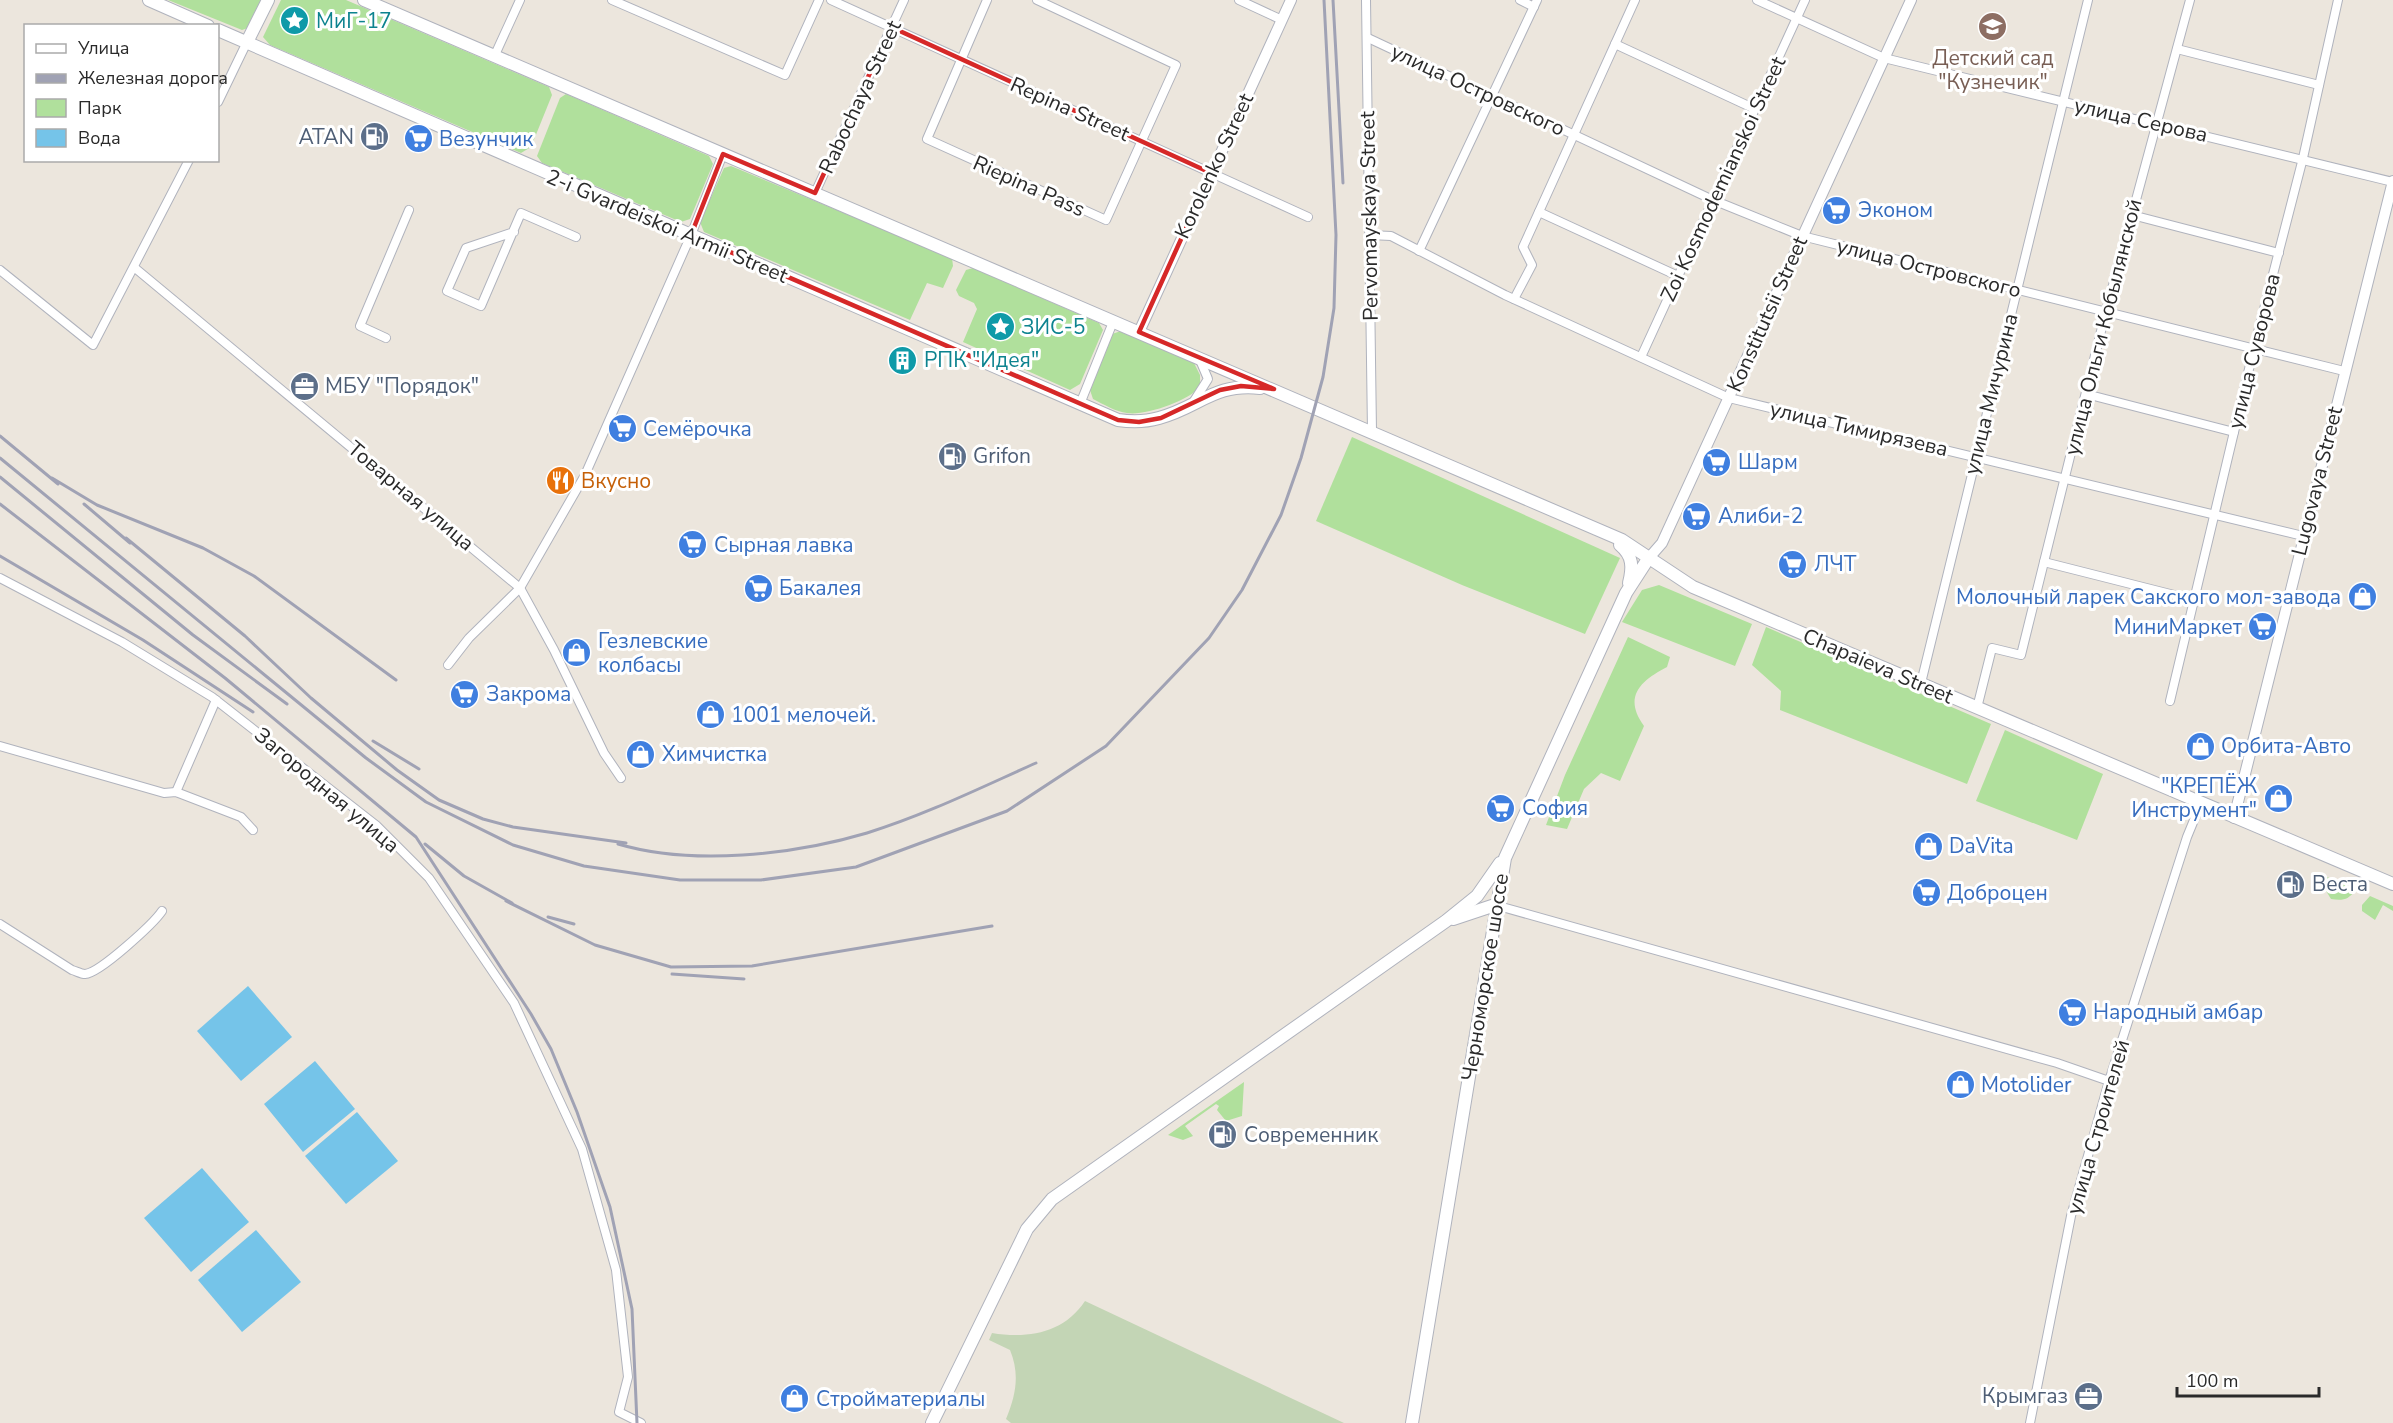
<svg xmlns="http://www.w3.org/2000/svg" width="2393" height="1423" font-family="'Nunito Sans',sans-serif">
  <rect width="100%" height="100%" fill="#ece6dd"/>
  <g fill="#b0e09c">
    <polygon points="168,0 262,0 248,28 242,30"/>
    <polygon points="281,0 346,0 549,87 552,95 531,147 521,153 270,45 263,37"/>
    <polygon points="566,94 709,156 713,164 690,219 681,222 542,163 537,156 560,98"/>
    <polygon points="731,166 952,258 953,266 943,288 927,283 910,320 704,232 700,222 724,168"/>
    <polygon points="973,268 1099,323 1103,330 1080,384 1070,390 963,342 977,309 974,303 959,296 956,290 966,270"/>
    <path d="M 1121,331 L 1194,363 L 1200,375 L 1200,387 C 1188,401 1145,416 1127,413 C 1116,412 1103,404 1093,399 L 1089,387 L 1112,334 Z"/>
    <polygon points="1352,437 1620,558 1585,634 1462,585 1316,521"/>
    <polygon points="1659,585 1752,624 1735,666 1622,622 1642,590"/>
    <polygon points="1766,627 1991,724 1967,784 1780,710 1781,691 1752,665"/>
    <path d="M 1628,637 L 1670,657 L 1667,667 C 1642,680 1622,696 1644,726 L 1620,781 L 1601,773 L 1584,789 L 1567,829 L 1546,825 L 1565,775 Z"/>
    <polygon points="2005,730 2103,774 2077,840 1976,801"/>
    <path d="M 2325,876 L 2355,890 C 2349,900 2342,901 2331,899 L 2323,886 Z"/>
    <polygon points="2370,896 2393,906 2393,911 2383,905 2375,920 2362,911 2362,905"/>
    <polygon points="1244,1082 1242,1116 1226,1121 1217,1110 1219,1106 1216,1104 1185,1126 1193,1136 1183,1140 1168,1135"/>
  </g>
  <path fill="#c3d5b5" d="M 1085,1301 L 1344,1423 L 1011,1423 L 1006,1419 C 1016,1395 1020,1374 1010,1350 L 989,1340 L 992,1333 C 1028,1339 1064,1333 1085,1301 Z"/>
  <g fill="#75c4e9">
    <polygon points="248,986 292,1037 241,1081 197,1031"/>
    <polygon points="315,1061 355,1109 303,1152 264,1104"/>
    <polygon points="357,1112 398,1161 346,1204 305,1156"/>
    <polygon points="202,1168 249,1222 191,1272 144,1218"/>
    <polygon points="256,1230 301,1282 242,1332 198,1280"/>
  </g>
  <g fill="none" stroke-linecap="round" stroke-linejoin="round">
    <defs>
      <g id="minor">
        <polyline points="612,0 785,75 819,0"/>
        <polyline points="831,0 1308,217"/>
        <polyline points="987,0 927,139 1106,220 1176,65 1037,0"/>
        <polyline points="1239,0 1282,20"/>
        <polyline points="1366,0 1372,432"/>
        <polyline points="1520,0 1534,7"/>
        <polyline points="1757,0 1884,58 2393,182"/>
        <polyline points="1368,38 1713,200 1802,236 2344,371"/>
        <polyline points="1615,44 1755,109"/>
        <polyline points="2177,49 2319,85"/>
        <polyline points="494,57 520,0"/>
        <polyline points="218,102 247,42"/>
        <polyline points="815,193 904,0"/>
        <polyline points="1539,212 1678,276"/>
        <polyline points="2132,215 2279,253"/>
        <polyline points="514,232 466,248 447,291 481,306 521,213 576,237"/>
        <polyline points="1370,235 1391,236 1505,295 1729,398 2303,536"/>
        <polyline points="1419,251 1537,0"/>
        <polyline points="135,268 520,588 554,650 604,753 621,778"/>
        <polyline points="0,270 93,345 189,160"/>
        <polyline points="1514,299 1532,265 1523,247 1635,0"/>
        <polyline points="386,338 360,326 409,210"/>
        <polyline points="1641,357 1805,0"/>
        <polyline points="2086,394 2234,432"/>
        <polyline points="1194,401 1208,379 1200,360"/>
        <polyline points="1080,404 1113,322"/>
        <polyline points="2044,562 2194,600"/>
        <polyline points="0,578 122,642 212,697 377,826 429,878 514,1003 582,1149 616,1270 628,1377 619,1412 641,1423"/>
        <polyline points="448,665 469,638 520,588 585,475 691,235 723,154"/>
        <polyline points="1921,683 2088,0"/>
        <polyline points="2170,701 2254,348 2303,158 2338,0"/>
        <polyline points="1977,708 1992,648 2021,655 2106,311 2190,0"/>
        <polyline points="0,746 164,793 176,792 241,817 253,830"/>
        <polyline points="176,792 216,700"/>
        <polyline points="1495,905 2057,1063 2109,1081"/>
        <path d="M 0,924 L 72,970 C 76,971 81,974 85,974 C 100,973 154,923 162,911"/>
        <polyline points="2030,1423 2071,1216 2109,1081 2187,837 2201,803"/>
      </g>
      <g id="tertiary">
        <polyline points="1139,332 1291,0"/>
        <polyline points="1648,559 1662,543 1911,0"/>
        <polyline points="2234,818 2393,181"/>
      </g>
      <g id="secondary">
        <polyline points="149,0 208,26"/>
        <polyline points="364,0 1622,540 1693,587 2393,884"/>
        <path d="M 218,30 L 1118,420 C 1132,422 1145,422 1159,418 C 1200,407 1213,383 1260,388"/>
        <polyline points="247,42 268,0"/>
        <path d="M 1620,545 C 1633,556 1633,567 1629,583"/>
        <polyline points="1453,919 1495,905"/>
        <polyline points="932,1423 1027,1229 1052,1199 1446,921 1477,896 1500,863"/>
        <polyline points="1412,1423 1505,858 1626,593 1648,559"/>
      </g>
    </defs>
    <use href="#minor" stroke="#b0b3bd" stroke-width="10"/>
    <use href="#tertiary" stroke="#b0b3bd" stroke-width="12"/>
    <use href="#secondary" stroke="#b0b3bd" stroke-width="14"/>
    <use href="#minor" stroke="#fff" stroke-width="8"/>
    <use href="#tertiary" stroke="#fff" stroke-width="10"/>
    <use href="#secondary" stroke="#fff" stroke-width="12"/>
    <g stroke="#a0a2b4" stroke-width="3">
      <polyline points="1333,0 1343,183"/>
      <polyline points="0,436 58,484"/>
      <polyline points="0,458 366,758 426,802 513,845 584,866 680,880 761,880 856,867 1007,811 1106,746 1209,638 1242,590 1281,515 1301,458 1323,377 1334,308 1336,235 1324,0"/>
      <polyline points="0,477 193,635 287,704"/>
      <polyline points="52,478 97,505 203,548 254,576 396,680"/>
      <polyline points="0,504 225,678 416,837 531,1014 551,1049 577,1112 610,1207 632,1309 637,1423"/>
      <polyline points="84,504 130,543"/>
      <polyline points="126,538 245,636 311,698 397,770 439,800 483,819 513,827 626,843"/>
      <polyline points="0,556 143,640 253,712"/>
      <polyline points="373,741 419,769"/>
      <polyline points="425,844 464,876 512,903"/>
      <path d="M 618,844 C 692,866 793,855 867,833 C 925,815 980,788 1036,763"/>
      <polyline points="506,901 595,945 671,967 752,966 992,926"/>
      <polyline points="548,917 574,924"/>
      <polyline points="672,974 744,979"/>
    </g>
  </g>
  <path fill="none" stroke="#d62828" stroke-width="4.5" stroke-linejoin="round" d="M 891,27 L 1211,173 L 1139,332 L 1274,389 L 1241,386 L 1220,390 L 1161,418 L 1139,422 L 1118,420 L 691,235 L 723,154 L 815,193 Z"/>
  <defs>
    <symbol id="sight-disc" viewBox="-11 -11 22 22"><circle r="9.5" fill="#0f9aa8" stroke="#fff"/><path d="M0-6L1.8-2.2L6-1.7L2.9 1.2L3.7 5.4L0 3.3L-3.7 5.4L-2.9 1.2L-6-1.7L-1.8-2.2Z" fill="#fff"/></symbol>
    <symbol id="school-disc" viewBox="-11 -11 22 22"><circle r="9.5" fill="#8d6e63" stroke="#fff"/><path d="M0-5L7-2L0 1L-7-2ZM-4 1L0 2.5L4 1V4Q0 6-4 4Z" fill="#fff"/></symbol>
    <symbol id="fuel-disc" viewBox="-11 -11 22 22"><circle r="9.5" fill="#5c6f8a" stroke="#fff"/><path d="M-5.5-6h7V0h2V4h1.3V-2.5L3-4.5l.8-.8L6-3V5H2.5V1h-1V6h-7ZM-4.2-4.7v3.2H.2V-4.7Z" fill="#fff"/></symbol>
    <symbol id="supermarket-disc" viewBox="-11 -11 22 22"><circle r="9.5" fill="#3f7fe0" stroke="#fff"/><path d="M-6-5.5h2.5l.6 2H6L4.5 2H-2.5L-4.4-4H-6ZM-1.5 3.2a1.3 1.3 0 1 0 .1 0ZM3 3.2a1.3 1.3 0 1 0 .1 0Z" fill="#fff"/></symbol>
    <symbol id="building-disc" viewBox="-11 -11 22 22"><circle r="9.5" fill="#0f9aa8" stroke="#fff"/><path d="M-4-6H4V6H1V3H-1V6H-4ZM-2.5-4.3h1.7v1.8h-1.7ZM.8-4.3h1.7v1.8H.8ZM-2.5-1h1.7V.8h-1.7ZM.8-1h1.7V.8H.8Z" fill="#fff"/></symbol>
    <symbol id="office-disc" viewBox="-11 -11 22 22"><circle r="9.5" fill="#5c6f8a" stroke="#fff"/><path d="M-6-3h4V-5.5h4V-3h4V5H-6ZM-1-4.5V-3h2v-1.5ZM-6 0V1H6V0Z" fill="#fff"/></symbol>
    <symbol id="restaurant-disc" viewBox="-11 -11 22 22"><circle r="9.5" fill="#e8710a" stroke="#fff"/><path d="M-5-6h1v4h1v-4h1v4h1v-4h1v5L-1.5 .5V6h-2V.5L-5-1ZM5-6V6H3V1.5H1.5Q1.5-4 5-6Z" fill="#fff"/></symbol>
    <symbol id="shop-disc" viewBox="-11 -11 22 22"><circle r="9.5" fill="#3f7fe0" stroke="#fff"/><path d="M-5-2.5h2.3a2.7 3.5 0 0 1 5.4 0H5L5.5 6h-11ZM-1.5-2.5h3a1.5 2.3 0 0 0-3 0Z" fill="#fff"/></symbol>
  </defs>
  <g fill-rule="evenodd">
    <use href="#sight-disc" x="278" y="4" width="33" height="33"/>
    <use href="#school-disc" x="1976" y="10" width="33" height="33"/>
    <use href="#fuel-disc" x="358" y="120" width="33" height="33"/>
    <use href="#supermarket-disc" x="402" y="122" width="33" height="33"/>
    <use href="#supermarket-disc" x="1820" y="194" width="33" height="33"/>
    <use href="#sight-disc" x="984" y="310" width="33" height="33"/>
    <use href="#building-disc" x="886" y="344" width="33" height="33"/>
    <use href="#office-disc" x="288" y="370" width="33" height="33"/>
    <use href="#supermarket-disc" x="606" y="412" width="33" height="33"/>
    <use href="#fuel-disc" x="936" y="440" width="33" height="33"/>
    <use href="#supermarket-disc" x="1700" y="446" width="33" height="33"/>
    <use href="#restaurant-disc" x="544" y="464" width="33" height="33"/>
    <use href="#supermarket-disc" x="1680" y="500" width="33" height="33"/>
    <use href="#supermarket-disc" x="676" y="528" width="33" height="33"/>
    <use href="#supermarket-disc" x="1776" y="548" width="33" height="33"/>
    <use href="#supermarket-disc" x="742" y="572" width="33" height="33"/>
    <use href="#shop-disc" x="2346" y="580" width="33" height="33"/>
    <use href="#supermarket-disc" x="2246" y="610" width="33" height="33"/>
    <use href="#shop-disc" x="560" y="636" width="33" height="33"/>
    <use href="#supermarket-disc" x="448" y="678" width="33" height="33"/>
    <use href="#shop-disc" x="694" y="698" width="33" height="33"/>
    <use href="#shop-disc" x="2184" y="730" width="33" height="33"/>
    <use href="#shop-disc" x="624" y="738" width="33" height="33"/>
    <use href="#shop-disc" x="2262" y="782" width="33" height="33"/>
    <use href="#supermarket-disc" x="1484" y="792" width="33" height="33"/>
    <use href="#shop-disc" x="1912" y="830" width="33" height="33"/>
    <use href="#fuel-disc" x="2274" y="868" width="33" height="33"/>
    <use href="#supermarket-disc" x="1910" y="876" width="33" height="33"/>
    <use href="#supermarket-disc" x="2056" y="996" width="33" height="33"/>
    <use href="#shop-disc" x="1944" y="1068" width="33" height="33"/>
    <use href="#fuel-disc" x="1206" y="1118" width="33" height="33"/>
    <use href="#office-disc" x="2072" y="1380" width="33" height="33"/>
    <use href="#shop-disc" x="778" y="1382" width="33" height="33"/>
  </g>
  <g text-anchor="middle" stroke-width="6" stroke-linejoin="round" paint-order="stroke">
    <g font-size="21" fill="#0d838f" stroke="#fff" text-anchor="start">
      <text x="316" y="28">МиГ-17</text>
      <text x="1021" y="334">ЗИС-5</text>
      <text x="924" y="367">РПК "Идея"</text>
    </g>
    <g font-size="21" fill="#785e54" stroke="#fff">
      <text x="1993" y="65">Детский сад<tspan x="1993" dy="24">"Кузнечик"</tspan></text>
    </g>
    <g font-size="21" fill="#2a2a2a" stroke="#fff">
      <text transform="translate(1478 90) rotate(25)" y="7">улица Островского</text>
      <text transform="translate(860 97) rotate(-65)" y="7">Rabochaya Street</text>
      <text transform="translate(1070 109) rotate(24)" y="7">Repina Street</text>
      <text transform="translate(2141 120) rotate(13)" y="7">улица Серова</text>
      <text transform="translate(1214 166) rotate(-65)" y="7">Korolenko Street</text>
      <text transform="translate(1723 179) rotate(-65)" y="7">Zoi Kosmodemianskoi Street</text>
      <text transform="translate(1029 186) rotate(24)" y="7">Riepina Pass</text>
      <text transform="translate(1369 216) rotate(-91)" y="7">Pervomayskaya Street</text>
      <text transform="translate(667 226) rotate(23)" y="7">2-i Gvardeiskoi Armii Street</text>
      <text transform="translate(1929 268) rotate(14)" y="7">улица Островского</text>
      <text transform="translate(1767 314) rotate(-66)" y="7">Konstitutsii Street</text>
      <text transform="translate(2103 327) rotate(-76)" y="7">улица Ольги Кобылянской</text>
      <text transform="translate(2254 351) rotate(-76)" y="7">улица Суворова</text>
      <text transform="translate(1991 394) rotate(-76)" y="7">улица Мичурина</text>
      <text transform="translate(1859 429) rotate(13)" y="7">улица Тимирязева</text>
      <text transform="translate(2317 481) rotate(-76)" y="7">Lugovaya Street</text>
      <text transform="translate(411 496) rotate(40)" y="7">Товарная улица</text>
      <text transform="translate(1878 666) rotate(23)" y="7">Chapaieva Street</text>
      <text transform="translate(327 790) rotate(40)" y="7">Загородная улица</text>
      <text transform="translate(1485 977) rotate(-81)" y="7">Черноморское шоссе</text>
      <text transform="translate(2098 1127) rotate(-74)" y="7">улица Строителей</text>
    </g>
    <g font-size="21" fill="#4e5e75" stroke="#fff" text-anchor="start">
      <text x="354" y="144" text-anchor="end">ATAN</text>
      <text x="325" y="393">МБУ "Порядок"</text>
      <text x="973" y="463">Grifon</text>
      <text x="2312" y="891">Веста</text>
      <text x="1244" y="1142">Современник</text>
      <text x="2068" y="1403" text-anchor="end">Крымгаз</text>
    </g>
    <g font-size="21" fill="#366cbe" stroke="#fff" text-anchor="start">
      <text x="439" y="146">Везунчик</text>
      <text x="1858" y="217">Эконом</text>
      <text x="643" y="436">Семёрочка</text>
      <text x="1738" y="469">Шарм</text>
      <text x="1718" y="523">Алиби-2</text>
      <text x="714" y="552">Сырная лавка</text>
      <text x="1814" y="571">ЛЧТ</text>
      <text x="779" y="595">Бакалея</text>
      <text x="2341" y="604" text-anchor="end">Молочный ларек Сакского мол-завода</text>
      <text x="2242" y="634" text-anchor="end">МиниМаркет</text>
      <text x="598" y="648">Гезлевские<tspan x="598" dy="24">колбасы</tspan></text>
      <text x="486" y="701">Закрома</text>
      <text x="731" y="722">1001 мелочей.</text>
      <text x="2221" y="753">Орбита-Авто</text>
      <text x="662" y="761">Химчистка</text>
      <text x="2257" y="793" text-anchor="end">"КРЕПЁЖ<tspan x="2257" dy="24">Инструмент"</tspan></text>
      <text x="1522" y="815">София</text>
      <text x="1949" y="853">DaVita</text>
      <text x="1947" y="900">Доброцен</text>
      <text x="2093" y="1019">Народный амбар</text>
      <text x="1981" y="1092">Motolider</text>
      <text x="816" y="1406">Стройматериалы</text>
    </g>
    <g font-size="21" fill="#c56008" stroke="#fff" text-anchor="start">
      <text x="581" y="488">Вкусно</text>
    </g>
  </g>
  <rect x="24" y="24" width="195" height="138" fill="#ffffff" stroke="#aaaaaa" stroke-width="1.5"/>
  <rect x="36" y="44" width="30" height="9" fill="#ffffff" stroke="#aaaaaa" stroke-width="1.5"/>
  <text x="78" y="54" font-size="18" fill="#2a2a2a">Улица</text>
  <rect x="36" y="74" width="30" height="9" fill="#a0a2b4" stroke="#aaaaaa" stroke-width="1.5"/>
  <text x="78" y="84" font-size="18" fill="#2a2a2a">Железная дорога</text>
  <rect x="36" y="99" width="30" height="18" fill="#b0e09c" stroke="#aaaaaa" stroke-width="1.5"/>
  <text x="78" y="114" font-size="18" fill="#2a2a2a">Парк</text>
  <rect x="36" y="129" width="30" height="18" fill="#75c4e9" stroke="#aaaaaa" stroke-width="1.5"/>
  <text x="78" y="144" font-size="18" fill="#2a2a2a">Вода</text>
  <path d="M2177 1387v9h142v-9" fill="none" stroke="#2a2a2a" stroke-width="3"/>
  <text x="2186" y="1387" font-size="18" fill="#2a2a2a" stroke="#ffffff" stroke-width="4.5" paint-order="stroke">100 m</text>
</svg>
